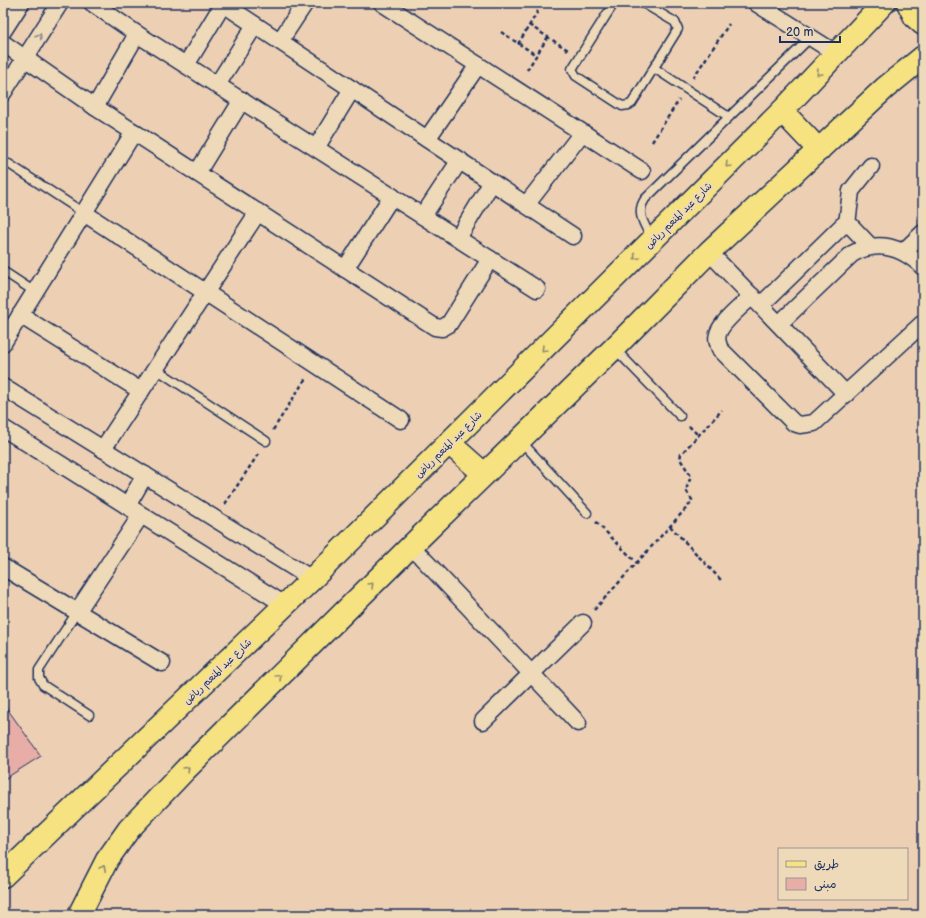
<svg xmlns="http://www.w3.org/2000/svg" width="926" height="918" font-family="'Balsamiq Sans','Playpen Sans Arabic',sans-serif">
  <rect width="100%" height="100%" fill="#edd0b4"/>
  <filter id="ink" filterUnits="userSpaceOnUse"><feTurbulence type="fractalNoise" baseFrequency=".025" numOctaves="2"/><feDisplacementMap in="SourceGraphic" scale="8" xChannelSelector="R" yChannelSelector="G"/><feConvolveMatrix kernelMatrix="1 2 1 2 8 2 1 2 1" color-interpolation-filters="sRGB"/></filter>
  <g filter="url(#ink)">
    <polygon fill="#e7ada6" stroke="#1b2f5e" points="3,703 41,756 3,780"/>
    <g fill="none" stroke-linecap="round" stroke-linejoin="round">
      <defs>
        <g id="service">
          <polyline points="614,3 572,69 576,76 622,106 629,105 632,103 678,29 675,22 643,3"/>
          <polyline points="654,68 729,117"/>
          <polyline points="9,164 84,213"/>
          <path d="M 652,239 C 645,225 635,213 645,199 L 810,38"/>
          <polyline points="3,271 35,292"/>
          <polyline points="615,349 680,416"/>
          <polyline points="156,369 266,441"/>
          <polyline points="520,440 587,513"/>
          <polyline points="77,612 39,670 39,678 43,685 89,715"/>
        </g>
        <g id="minor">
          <polyline points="92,3 137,34 537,289"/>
          <polyline points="222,3 573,236"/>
          <polyline points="382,3 642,171"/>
          <polyline points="756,3 837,54"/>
          <polyline points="3,31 21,3"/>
          <polyline points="280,41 305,3"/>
          <polyline points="3,43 95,107 435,327 442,328 449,324 490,259"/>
          <polyline points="186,65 223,4"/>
          <polyline points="217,85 255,25"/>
          <polyline points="3,93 60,3"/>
          <polyline points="95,107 137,34"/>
          <polyline points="427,139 478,65"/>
          <polyline points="316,148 352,89"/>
          <polyline points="197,173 242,100"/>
          <polyline points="526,205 582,133"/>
          <polyline points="84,213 401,420"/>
          <polyline points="423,216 460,160"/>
          <polyline points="847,224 851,191 871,166"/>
          <polyline points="458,238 492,182"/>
          <polyline points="904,251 923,233"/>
          <polyline points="709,252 846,394"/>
          <polyline points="345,269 392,196"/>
          <path d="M 752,296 C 743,305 721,322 718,334 C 716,339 718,344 720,349 L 794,423 L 800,425 L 814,423 L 923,323"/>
          <polyline points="761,305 843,225 851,226 870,246"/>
          <polyline points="20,315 141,391"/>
          <path d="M 779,324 L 852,254 C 878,239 902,247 923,267"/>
          <polyline points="3,343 134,132"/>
          <polyline points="3,387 312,579"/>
          <polyline points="3,428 285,605"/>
          <polyline points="103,449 258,212"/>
          <polyline points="127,506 145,475"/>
          <polyline points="411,546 578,723"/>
          <polyline points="3,567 162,663"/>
          <polyline points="77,612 141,515"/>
          <polyline points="483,721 583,623"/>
        </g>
        <g id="primary">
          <polyline points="782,111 819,150"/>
          <polyline points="449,443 484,474"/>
          <polyline points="3,876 312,579 782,111 884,3"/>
          <polyline points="79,915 107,860 129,829 186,769 411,546 614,348 709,252 885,88 923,57"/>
        </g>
        <polyline id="trunk" points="908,3 915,17 923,24"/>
      </defs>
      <use href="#service" stroke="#1b2f5e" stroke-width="11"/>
      <use href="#minor" stroke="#1b2f5e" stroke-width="19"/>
      <use href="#primary" stroke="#1b2f5e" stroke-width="25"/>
      <use href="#trunk" stroke="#1b2f5e" stroke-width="25"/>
      <g stroke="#1b2f5e" stroke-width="2.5" stroke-dasharray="4 3" stroke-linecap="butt">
        <polyline points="529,25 568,50"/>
        <polyline points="501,32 536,55"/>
        <polyline points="518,44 538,11"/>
        <polyline points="527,70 548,37"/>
        <polyline points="693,78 729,24"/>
        <polyline points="652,142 679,100"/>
        <polyline points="689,426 698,435"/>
        <polyline points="273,430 306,378"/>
        <polyline points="225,504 259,453"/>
        <polyline points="596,522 637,563"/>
        <polyline points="670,526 721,580"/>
        <polyline points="594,610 691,503 692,500 686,490 691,476 680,459 681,454 722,410"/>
      </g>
      <use href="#service" stroke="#eed9b8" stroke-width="8"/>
      <use href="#minor" stroke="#eed9b8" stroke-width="16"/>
      <use href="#primary" stroke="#f7e281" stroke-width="22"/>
      <use href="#trunk" stroke="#f7e281" stroke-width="22"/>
    </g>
    <defs><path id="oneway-chevron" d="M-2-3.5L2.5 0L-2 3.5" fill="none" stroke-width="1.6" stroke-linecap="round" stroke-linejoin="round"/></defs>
    <use stroke="#84848b" href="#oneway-chevron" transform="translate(39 36) rotate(-57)"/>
    <g stroke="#898870">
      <use href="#oneway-chevron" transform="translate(819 73) rotate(134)"/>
      <use href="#oneway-chevron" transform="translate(728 165) rotate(135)"/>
      <use href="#oneway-chevron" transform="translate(636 257) rotate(135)"/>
      <use href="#oneway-chevron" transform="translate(544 349) rotate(135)"/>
      <use href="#oneway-chevron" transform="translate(371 585) rotate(-45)"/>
      <use href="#oneway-chevron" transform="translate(279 677) rotate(-45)"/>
      <use href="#oneway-chevron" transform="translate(187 769) rotate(-46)"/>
      <use href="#oneway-chevron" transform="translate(103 868) rotate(-62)"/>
    </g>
  </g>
  <g text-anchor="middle" stroke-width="4" stroke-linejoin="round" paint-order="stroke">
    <g font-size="10" fill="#1b2f5e" stroke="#eed9b8">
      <text transform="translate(678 215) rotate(-45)" y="4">شارع عبد المنعم رياض</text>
      <text transform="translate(448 444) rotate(-45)" y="4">شارع عبد المنعم رياض</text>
      <text transform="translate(217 671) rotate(-44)" y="4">شارع عبد المنعم رياض</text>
    </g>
  </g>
  <rect width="926" height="918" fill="none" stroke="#eed9b8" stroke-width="16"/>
  <rect x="8" y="8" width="910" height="902" fill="none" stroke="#1b2f5e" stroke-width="1.5" filter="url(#ink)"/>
  <rect x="778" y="848" width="130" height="52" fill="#eed9b8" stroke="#9a9594"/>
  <rect x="786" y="861" width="20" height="6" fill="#f7e281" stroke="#9a9594"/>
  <text x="814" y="868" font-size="12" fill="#1b2f5e">طريق</text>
  <rect x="786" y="878" width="20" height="12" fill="#e7ada6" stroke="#9a9594"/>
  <text x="814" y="888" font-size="12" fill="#1b2f5e">مبنى</text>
  <path d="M780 36v6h60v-6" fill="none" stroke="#1b2f5e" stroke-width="2"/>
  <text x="786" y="36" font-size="12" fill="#1b2f5e" stroke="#eed9b8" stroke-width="3" paint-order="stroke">20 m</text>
</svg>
